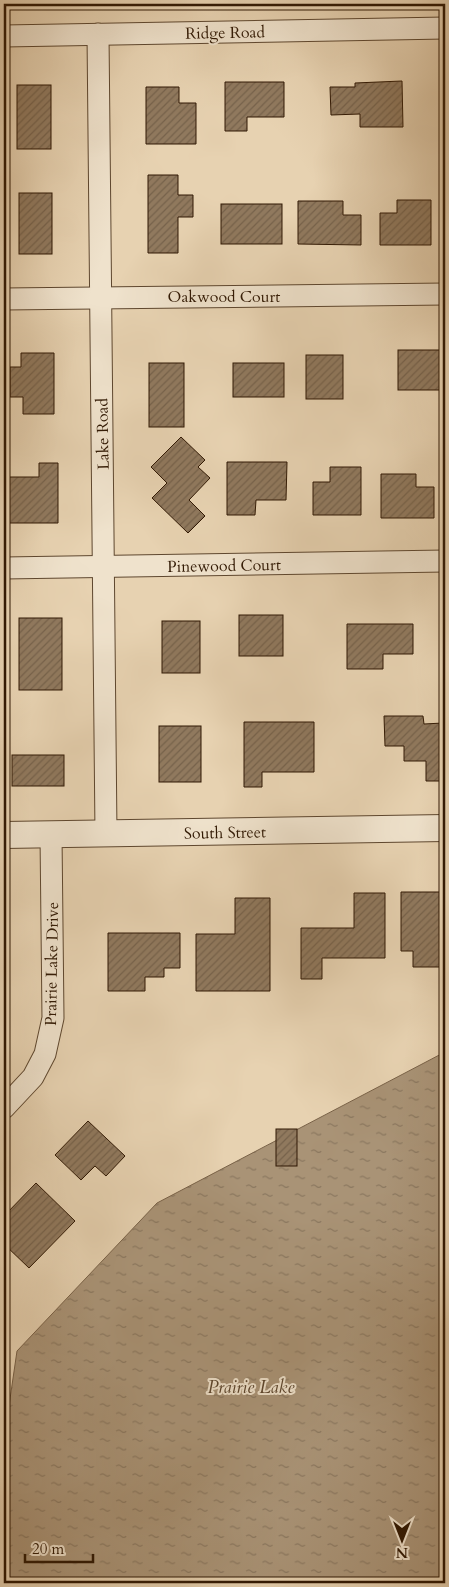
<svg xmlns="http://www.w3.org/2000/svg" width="449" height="1587" font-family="Cardo,serif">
  <defs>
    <pattern id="water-ripples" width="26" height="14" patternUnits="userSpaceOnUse" patternTransform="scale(1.25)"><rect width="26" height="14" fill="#a99376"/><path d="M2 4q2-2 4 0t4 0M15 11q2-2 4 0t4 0" fill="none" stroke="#8a775f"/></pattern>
    <pattern id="building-hatch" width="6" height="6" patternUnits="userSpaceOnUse" patternTransform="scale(1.25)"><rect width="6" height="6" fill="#90795e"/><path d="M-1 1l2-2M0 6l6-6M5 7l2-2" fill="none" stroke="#76624b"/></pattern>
  </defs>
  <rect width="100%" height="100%" fill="#e7d2b1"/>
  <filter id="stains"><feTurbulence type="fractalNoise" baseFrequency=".004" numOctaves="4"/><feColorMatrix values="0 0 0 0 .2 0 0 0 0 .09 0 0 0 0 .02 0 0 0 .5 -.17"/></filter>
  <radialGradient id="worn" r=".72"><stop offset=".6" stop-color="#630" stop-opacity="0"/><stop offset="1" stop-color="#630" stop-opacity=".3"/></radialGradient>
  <polygon fill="url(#water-ripples)" stroke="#796248" points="445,1052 445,1583 4,1583 4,1440 17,1351 157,1203"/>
  <g fill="url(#building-hatch)" stroke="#311904">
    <polygon points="402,81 403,127 360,127 360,114 331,115 330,87 355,87 355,83"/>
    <polygon points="225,82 284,82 284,117 247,117 247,131 225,131"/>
    <rect x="17" y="85" width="34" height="64"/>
    <polygon points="146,87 179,87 179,103 196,103 196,144 146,144"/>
    <polygon points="148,175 178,175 178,195 193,195 193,217 178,217 178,253 148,253"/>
    <rect x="19" y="193" width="33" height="61"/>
    <polygon points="397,200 431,200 431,245 380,245 380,213 397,213"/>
    <polygon points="298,201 343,201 343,215 361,215 361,245 298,244"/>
    <rect x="221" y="204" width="61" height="40"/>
    <rect x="398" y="350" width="43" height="40"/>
    <polygon points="21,353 54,353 54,414 23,414 23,397 10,397 10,367 21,367"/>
    <rect x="306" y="355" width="37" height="44"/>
    <rect x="149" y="363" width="35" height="64"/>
    <rect x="233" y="363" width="51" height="34"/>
    <polygon points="181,437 205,460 198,467 210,478 189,500 205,516 188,533 152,498 167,483 151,467"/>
    <polygon points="227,462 287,462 286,500 256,500 255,515 227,515"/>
    <polygon points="39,463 58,463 58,523 4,523 4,477 39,477"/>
    <polygon points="330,467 361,467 361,515 313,515 313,482 330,482"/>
    <polygon points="381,474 416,474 416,487 434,487 434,518 381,518"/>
    <rect x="239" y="615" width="44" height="41"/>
    <rect x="19" y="618" width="43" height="72"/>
    <rect x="162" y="621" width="38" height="52"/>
    <polygon points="347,624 413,624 413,654 383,654 383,669 347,669"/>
    <polygon points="384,716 423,716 424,724 443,723 444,781 426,781 426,761 404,761 404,746 385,746"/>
    <polygon points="244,722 314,722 314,772 262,772 262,787 244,787"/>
    <rect x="159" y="726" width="42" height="56"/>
    <rect x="12" y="755" width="52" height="31"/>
    <polygon points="401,892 443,892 442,914 445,914 445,967 413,967 413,951 401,951"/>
    <polygon points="354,893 385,893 385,958 322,958 322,979 301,979 301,928 354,928"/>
    <polygon points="235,898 270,898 270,991 196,991 196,934 235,934"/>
    <polygon points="108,933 180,933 180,968 164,968 164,977 145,977 145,991 108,991"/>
    <polygon points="88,1121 125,1156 106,1176 95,1166 81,1180 55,1155"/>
    <rect x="276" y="1129" width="21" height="37"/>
    <polygon points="36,1183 75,1221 29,1268 4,1244 4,1216"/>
  </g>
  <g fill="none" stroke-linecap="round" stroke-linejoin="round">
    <defs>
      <g id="minor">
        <polyline points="98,34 106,834"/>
        <polyline points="4,36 445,28"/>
        <polyline points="4,299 445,294"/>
        <polyline points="4,568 445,561"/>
        <polyline points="4,1108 33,1077 45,1054 53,1018 51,835"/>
      </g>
      <polyline id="tertiary" points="4,835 445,828"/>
    </defs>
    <use href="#minor" stroke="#5e472f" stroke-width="23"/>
    <use href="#tertiary" stroke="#5e472f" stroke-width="28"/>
    <use href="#minor" stroke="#efe2cc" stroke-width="21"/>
    <use href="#tertiary" stroke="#efe2cc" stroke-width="26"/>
  </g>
  <g text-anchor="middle" stroke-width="4" stroke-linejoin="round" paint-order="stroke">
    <g font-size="16" fill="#311904" stroke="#efe2cc">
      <text transform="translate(225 32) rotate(-1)" y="6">Ridge Road</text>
      <text x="224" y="302">Oakwood Court</text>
      <text transform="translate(102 434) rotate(-91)" y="6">Lake Road</text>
      <text transform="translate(224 565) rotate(-1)" y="6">Pinewood Court</text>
      <text transform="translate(225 832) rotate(-1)" y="6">South Street</text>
      <text transform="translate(51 964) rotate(-89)" y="6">Prairie Lake Drive</text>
    </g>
    <g font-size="18" font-style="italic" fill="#5b442c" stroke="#efe2cc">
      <text x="251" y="1393">Prairie Lake</text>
    </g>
  </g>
  <rect width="449" height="1587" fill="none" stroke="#e7d2b1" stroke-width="20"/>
  <rect x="5" y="5" width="439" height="1577" fill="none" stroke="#311904" stroke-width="2.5"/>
  <rect x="10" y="10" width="429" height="1567" fill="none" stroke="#311904"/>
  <g transform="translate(402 1540) rotate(180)" stroke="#efe2cc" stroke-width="4" paint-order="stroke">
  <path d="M0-4L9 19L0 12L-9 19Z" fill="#311904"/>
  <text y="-8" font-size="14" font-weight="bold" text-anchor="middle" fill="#311904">N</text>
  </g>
  <path d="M25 1554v8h68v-8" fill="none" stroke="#311904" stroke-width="2.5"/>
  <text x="32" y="1554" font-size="15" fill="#311904" stroke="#efe2cc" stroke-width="4" paint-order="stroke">20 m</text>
  <rect width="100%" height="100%" filter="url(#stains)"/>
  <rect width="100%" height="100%" fill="url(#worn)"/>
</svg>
